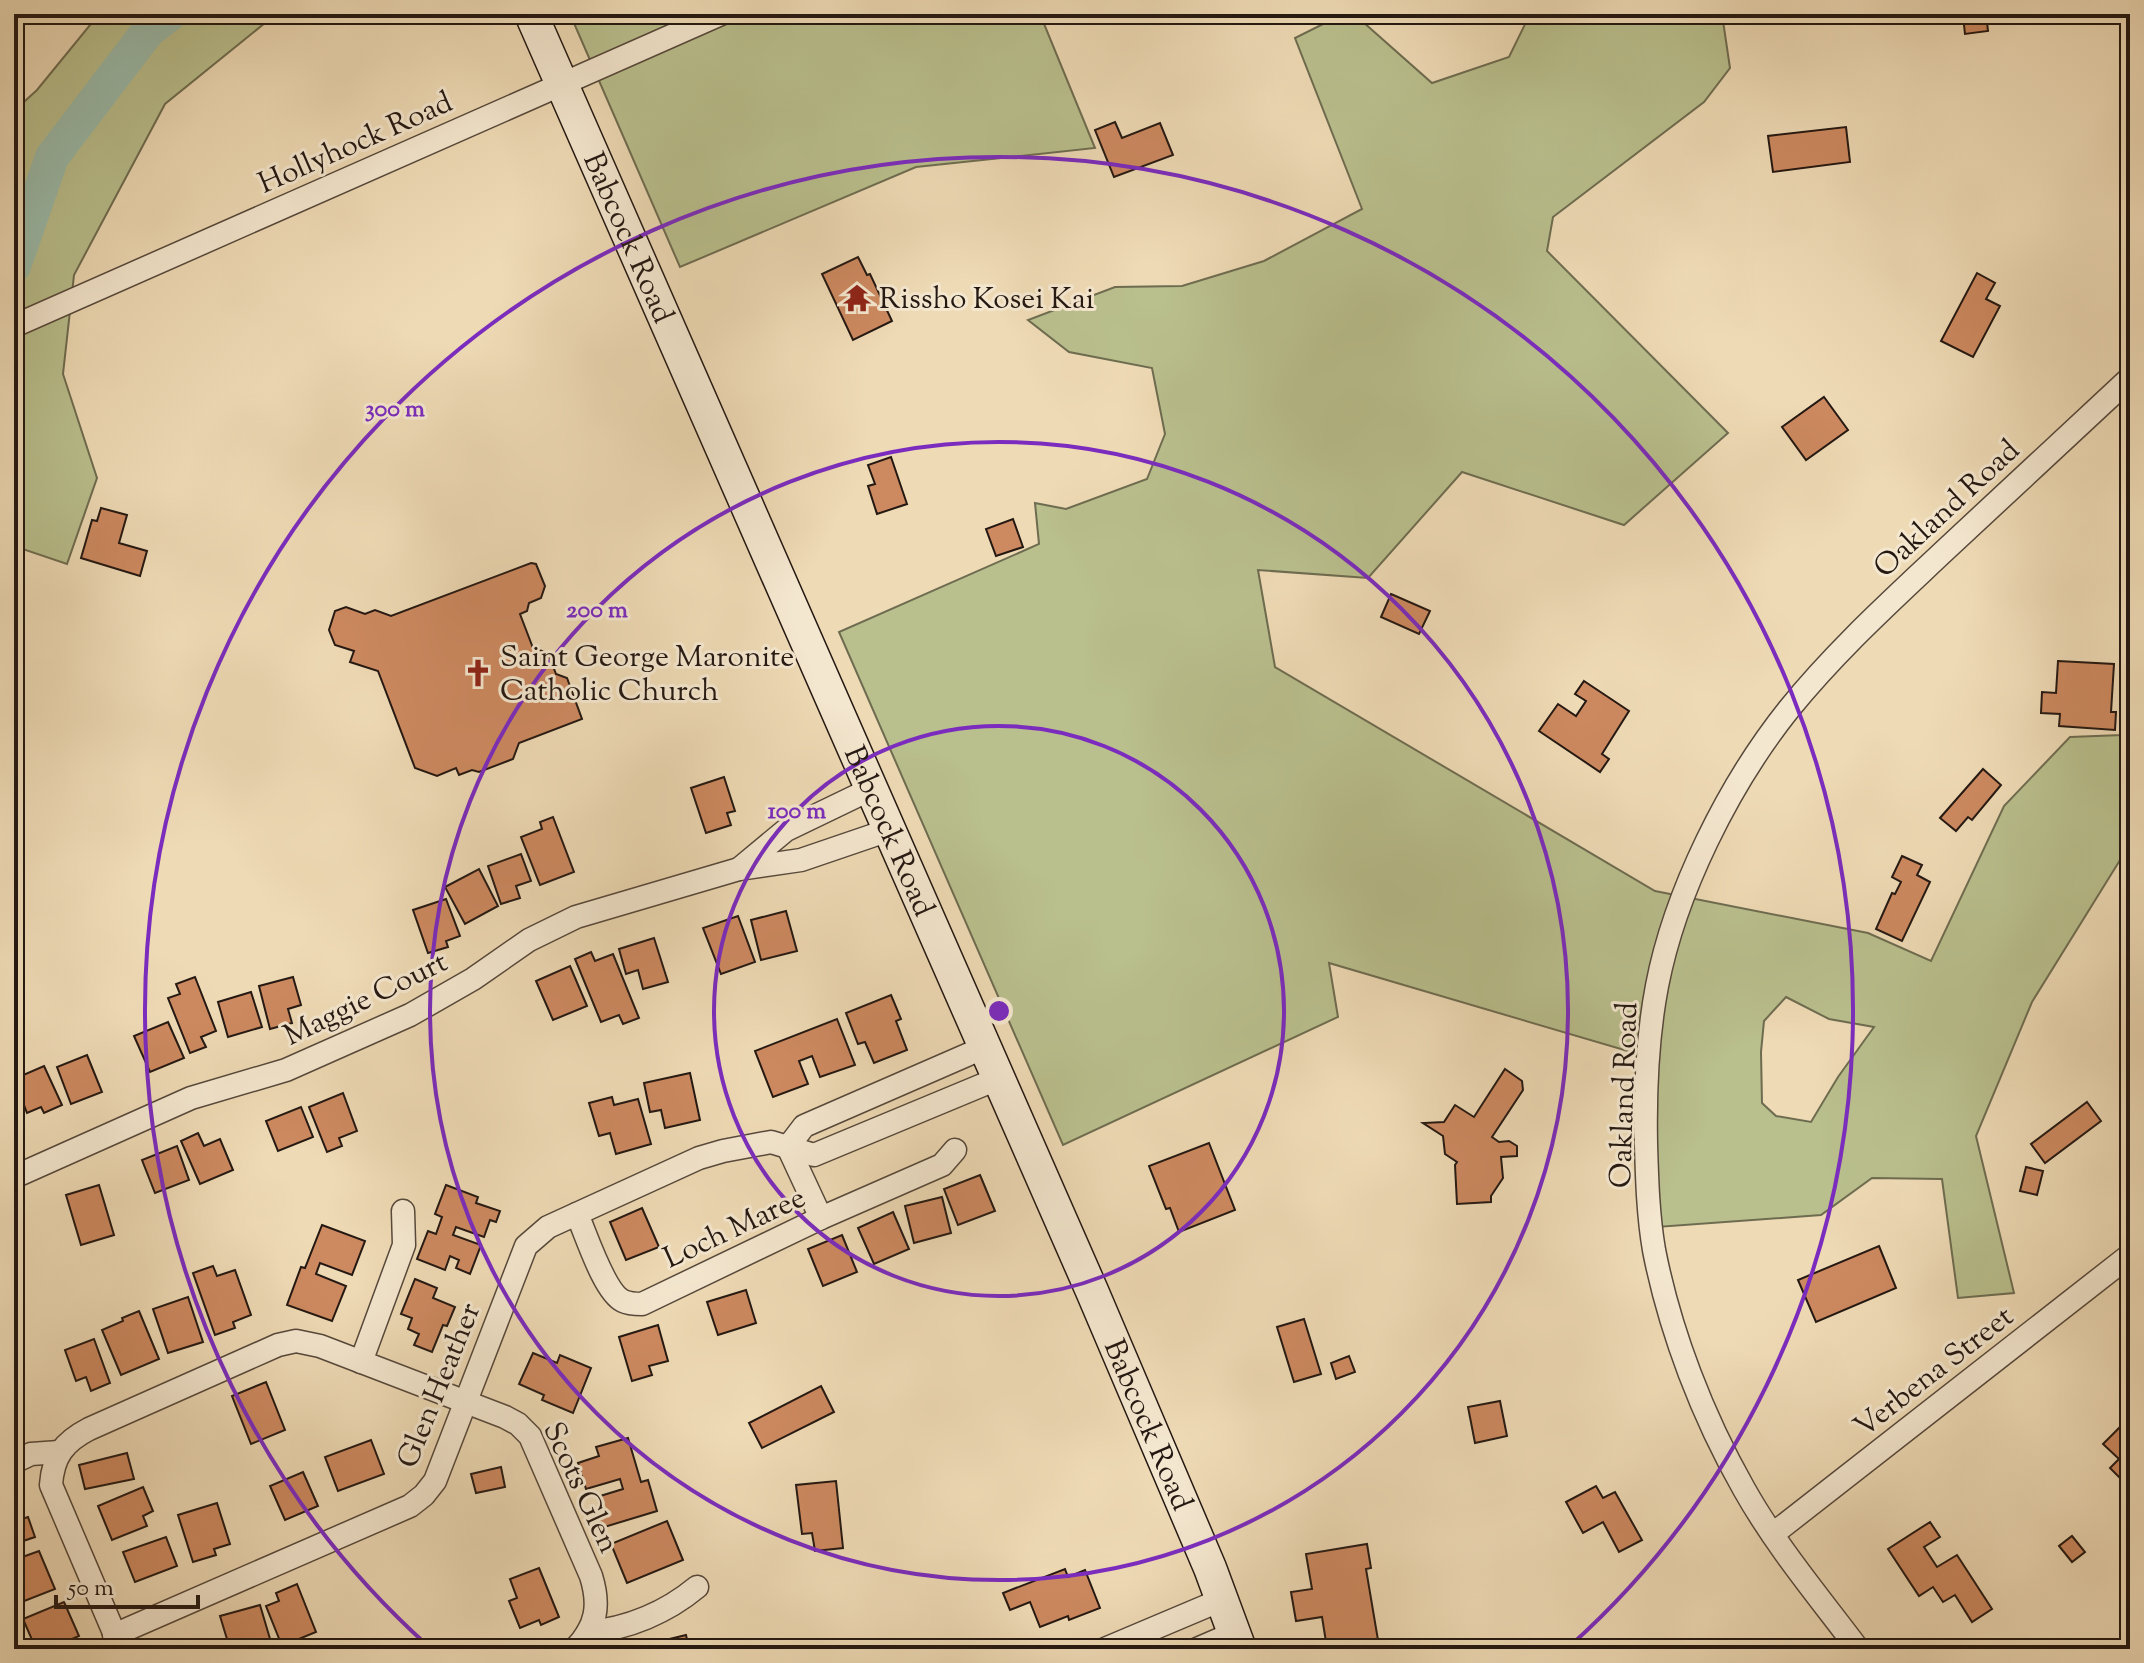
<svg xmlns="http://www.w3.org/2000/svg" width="2144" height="1663" font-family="'Sorts Mill Goudy',serif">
  <rect width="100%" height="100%" fill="#eedab5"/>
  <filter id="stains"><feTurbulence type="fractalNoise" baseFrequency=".0025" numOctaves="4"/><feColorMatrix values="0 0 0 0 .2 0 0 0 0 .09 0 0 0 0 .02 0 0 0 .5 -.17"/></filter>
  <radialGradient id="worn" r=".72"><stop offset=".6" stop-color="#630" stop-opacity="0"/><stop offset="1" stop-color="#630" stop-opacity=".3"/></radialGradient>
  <g fill="#b9bf8d" stroke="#6e6c50" stroke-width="2" fill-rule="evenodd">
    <polygon points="99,14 276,14 165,104 74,275 63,374 97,478 67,564 17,547 14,549 14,111 37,90"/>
    <polygon points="570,14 1040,14 1095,148 916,167 680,267"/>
    <path d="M 1343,14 L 1354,14 L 1432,83 L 1509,57 L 1530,14 L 1722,14 L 1730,68 L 1704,102 L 1553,217 L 1547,251 L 1728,433 L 1624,525 L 1462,472 L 1368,578 L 1258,570 L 1275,667 L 1655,891 L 1868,933 L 1931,961 L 2004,806 L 2070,737 L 2122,735 L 2130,711 L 2130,844 L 2032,1002 L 1976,1136 L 2014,1293 L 1958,1298 L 1942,1179 L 1872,1178 L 1821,1215 L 1657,1227 L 1655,1059 L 1329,963 L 1338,1017 L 1063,1145 L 839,632 L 1039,544 L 1035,503 L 1066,509 L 1147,479 L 1165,434 L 1152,368 L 1069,352 L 1028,320 L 1115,287 L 1182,286 L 1264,261 L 1362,209 L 1295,38 ZM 1786,997 L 1829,1019 L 1874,1027 L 1838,1077 L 1811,1122 L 1776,1116 L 1762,1103 L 1761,1052 L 1764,1021 Z"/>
  </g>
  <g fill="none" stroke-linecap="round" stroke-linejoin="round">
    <polyline stroke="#9abbaa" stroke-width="34" points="14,266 52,157 148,31 170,14"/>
  </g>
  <g fill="#cd8960" stroke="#241812" stroke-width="2">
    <polygon points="1942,14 2057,14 2058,17 2020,21 2020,17 1987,22 1988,31 1965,34 1963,16 1943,19"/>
    <polygon points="1115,122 1122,138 1160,123 1173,155 1114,177 1095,130"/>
    <polygon points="1846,127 1850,162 1773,172 1768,136"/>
    <polygon points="858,257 867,275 870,274 892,321 853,340 822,274"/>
    <polygon points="1977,273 1995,283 1986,299 2000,306 1973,357 1941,341"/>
    <polygon points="1824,397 1848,430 1806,460 1782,427"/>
    <polygon points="891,457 907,504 877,514 868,486 875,484 868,465"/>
    <polygon points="101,508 127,515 119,543 147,551 140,576 81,558 92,520 97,521"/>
    <polygon points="1013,519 1023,547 996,556 986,529"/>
    <polygon points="531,563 536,564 545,586 541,598 529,603 527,611 520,614 533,648 548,653 556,674 567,678 582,719 519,743 513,759 479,772 472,770 459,775 456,768 437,776 415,768 378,671 350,662 354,651 335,645 329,630 335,611 346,607 365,614 375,610 391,616"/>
    <polygon points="1391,594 1430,611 1419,634 1381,617"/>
    <polygon points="2058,661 2114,664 2111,712 2116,712 2115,730 2059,726 2060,714 2041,713 2042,692 2056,693"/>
    <polygon points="1584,681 1629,711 1602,754 1609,759 1600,772 1539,731 1558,704 1576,716 1586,701 1575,694"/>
    <polygon points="1983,769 2001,785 1972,820 1968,817 1956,831 1940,818"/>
    <polygon points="724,777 735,811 727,813 731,825 706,833 691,788"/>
    <polygon points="553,817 574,872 540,885 521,837 542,829 540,822"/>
    <polygon points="521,854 531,881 516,886 520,898 501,904 488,866"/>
    <polygon points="1902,856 1922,865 1917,875 1930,882 1902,941 1876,929 1892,893 1895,894 1901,882 1892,877"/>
    <polygon points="479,869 498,906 465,924 445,887"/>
    <polygon points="446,899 460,936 446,941 448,947 428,953 413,910"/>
    <polygon points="786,911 797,951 761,960 751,920"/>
    <polygon points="738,916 755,962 721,974 703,928"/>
    <polygon points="654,938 668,982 643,989 638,970 626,974 619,949"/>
    <polygon points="591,952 595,961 613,954 639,1018 623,1024 619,1015 601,1022 575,959"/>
    <polygon points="570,966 587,1006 553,1020 536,981"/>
    <polygon points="195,977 216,1031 201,1037 206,1047 190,1053 168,998 180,994 176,984"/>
    <polygon points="293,977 301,1005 288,1009 292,1023 270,1029 259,986"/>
    <polygon points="251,992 262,1027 228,1037 218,1002"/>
    <polygon points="891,995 901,1019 896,1021 907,1050 874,1063 865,1042 858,1044 846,1013"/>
    <polygon points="837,1019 855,1065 820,1077 812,1056 799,1061 808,1084 773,1097 755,1051"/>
    <polygon points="168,1022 184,1058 150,1072 134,1036"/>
    <polygon points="87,1055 102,1092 71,1104 57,1067"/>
    <polygon points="44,1066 62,1105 44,1113 41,1107 27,1113 14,1079"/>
    <polygon points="1505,1069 1522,1081 1523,1090 1492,1137 1499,1142 1509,1141 1517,1146 1517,1156 1501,1157 1503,1178 1491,1196 1491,1202 1457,1204 1455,1165 1457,1162 1445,1154 1443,1136 1423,1123 1444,1122 1455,1105 1474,1117"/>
    <polygon points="690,1073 700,1120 665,1128 661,1110 650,1112 644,1083"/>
    <polygon points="343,1093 357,1131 339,1138 342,1146 327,1152 309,1107"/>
    <polygon points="612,1097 614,1105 638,1099 651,1144 616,1154 610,1133 599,1136 589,1103"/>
    <polygon points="2087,1102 2101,1121 2045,1163 2031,1144"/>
    <polygon points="301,1107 313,1137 278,1151 266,1121"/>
    <polygon points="198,1133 204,1146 220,1139 233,1170 200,1184 181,1141"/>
    <polygon points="1209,1143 1235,1210 1179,1232 1170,1208 1166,1209 1149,1166"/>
    <polygon points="177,1146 189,1180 155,1193 142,1160"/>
    <polygon points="2026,1167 2043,1171 2037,1195 2020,1191"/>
    <polygon points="980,1175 995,1211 958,1225 944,1189"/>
    <polygon points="99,1185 114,1235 81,1245 66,1195"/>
    <polygon points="446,1185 478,1197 476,1203 500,1211 496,1222 490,1220 484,1237 456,1227 453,1235 481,1245 470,1274 456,1268 459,1260 450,1256 445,1270 417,1259 428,1231 436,1234 442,1217 435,1214"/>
    <polygon points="942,1197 951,1233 914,1243 905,1206"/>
    <polygon points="642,1208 659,1247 626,1260 610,1222"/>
    <polygon points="893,1212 909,1249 874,1264 858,1228"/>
    <polygon points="322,1225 365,1241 352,1275 320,1263 316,1274 346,1286 332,1321 287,1305 301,1267 305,1268"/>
    <polygon points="842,1235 857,1272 823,1286 808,1249"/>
    <polygon points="1879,1246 1896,1288 1816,1322 1798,1280"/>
    <polygon points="213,1266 217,1276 235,1270 251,1315 233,1322 235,1328 215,1335 193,1273"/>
    <polygon points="415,1279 437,1288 433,1298 455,1307 447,1326 443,1325 432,1352 414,1345 419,1334 408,1329 412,1318 401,1314"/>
    <polygon points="746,1290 756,1323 718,1335 707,1302"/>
    <polygon points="188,1297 203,1342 168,1353 153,1309"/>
    <polygon points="139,1311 159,1359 121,1375 102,1330 123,1321 122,1318"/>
    <polygon points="1304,1319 1321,1374 1294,1382 1277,1327"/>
    <polygon points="658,1325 668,1361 649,1366 652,1375 632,1381 619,1337"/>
    <polygon points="94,1339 110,1383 91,1391 86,1377 76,1381 65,1350"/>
    <polygon points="533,1353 557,1363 560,1355 591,1368 573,1413 542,1400 544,1395 519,1384"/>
    <polygon points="1349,1356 1355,1372 1336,1379 1331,1363"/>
    <polygon points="266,1382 285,1430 251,1444 232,1396"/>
    <polygon points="821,1386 834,1412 762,1448 749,1423"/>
    <polygon points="1500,1401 1507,1436 1475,1443 1468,1407"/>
    <polygon points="2130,1417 2130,1488 2110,1468 2119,1459 2103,1444"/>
    <polygon points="628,1438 641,1482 648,1480 657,1511 601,1528 598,1517 602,1516 597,1497 623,1489 620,1479 586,1489 578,1463 599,1456 596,1447"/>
    <polygon points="371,1440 384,1474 338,1491 325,1457"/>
    <polygon points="127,1453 134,1479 85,1489 79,1465"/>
    <polygon points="501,1467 505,1487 476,1493 471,1474"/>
    <polygon points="303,1472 318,1506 285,1520 270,1486"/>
    <polygon points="836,1481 843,1548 815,1551 812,1533 802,1534 796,1485"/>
    <polygon points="1596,1486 1603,1498 1615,1492 1642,1540 1619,1552 1603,1522 1583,1533 1566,1502"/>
    <polygon points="143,1487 153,1511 143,1516 147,1526 112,1540 98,1506"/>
    <polygon points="217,1503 230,1544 214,1549 216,1555 193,1562 178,1515"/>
    <polygon points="17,1505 22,1519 28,1517 35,1537 14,1544 14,1506"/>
    <polygon points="667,1521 683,1560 627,1583 611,1544"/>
    <polygon points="1930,1522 1940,1537 1924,1547 1937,1567 1957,1555 1992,1609 1972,1622 1955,1595 1943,1602 1933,1587 1919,1596 1888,1549"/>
    <polygon points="2072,1536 2085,1552 2072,1562 2059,1546"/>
    <polygon points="166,1537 177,1566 135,1582 123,1552"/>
    <polygon points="1367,1544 1371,1568 1366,1569 1378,1640 1327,1648 1322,1617 1296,1621 1291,1592 1312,1589 1306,1554"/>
    <polygon points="39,1551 55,1589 14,1605 14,1560"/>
    <polygon points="539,1568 559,1617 541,1625 539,1620 520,1628 509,1601 517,1598 510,1579"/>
    <polygon points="1065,1569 1068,1577 1085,1570 1100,1608 1069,1620 1068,1616 1040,1627 1030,1602 1010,1610 1003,1593"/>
    <polygon points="297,1584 316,1632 282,1646 266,1606 279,1601 276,1593"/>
    <polygon points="64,1602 79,1636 49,1649 36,1649 23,1619"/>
    <polygon points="260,1605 273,1649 230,1649 220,1616"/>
    <polygon points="686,1635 689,1649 655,1649 653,1643"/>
  </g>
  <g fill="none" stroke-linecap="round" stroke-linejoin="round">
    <defs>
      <g id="street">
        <polyline points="14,326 721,14"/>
        <polyline points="871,789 786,830 739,869 801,860 889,830"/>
        <polyline points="788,1147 804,1126 983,1048"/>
        <polyline points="788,1147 821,1218"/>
        <polyline points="14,1177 191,1098 286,1070 410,1015 473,979 529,940 576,917 739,869"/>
        <path d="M 577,1214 C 586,1234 604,1292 623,1301 C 629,1304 636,1304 642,1304 L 821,1218 L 942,1165 L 955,1150"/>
        <polyline points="361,1362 404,1245 403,1211"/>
        <polyline points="14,1462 31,1454 59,1452"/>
        <polyline points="1773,1534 2130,1255"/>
        <path d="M 588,1632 C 628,1629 667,1612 697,1587"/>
        <polyline points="114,1635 410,1506 424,1495 435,1481 526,1246 548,1227 699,1158 723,1151 771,1142 814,1155 997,1079"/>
        <path d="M 121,1649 L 51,1485 C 53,1456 64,1442 89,1429 L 278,1345 L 296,1341 L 320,1346 L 505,1417 L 518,1424 L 530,1436 L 591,1576 C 600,1605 597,1626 575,1649"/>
        <polyline points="1105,1649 1221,1600"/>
        <polyline points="1197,1649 1234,1633"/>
        <path d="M 1858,1649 C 1819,1597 1776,1546 1744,1489 C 1703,1417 1670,1332 1654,1250 C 1648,1215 1647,1179 1646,1144 C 1645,1092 1647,1038 1657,986 C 1675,892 1729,784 1789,709 C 1835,652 1889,603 1942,553 C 2005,495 2067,436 2130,378"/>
      </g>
      <g id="secondary">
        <path id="s1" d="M 531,14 L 1092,1291 L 1210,1568 L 1240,1649"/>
      </g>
    </defs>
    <use href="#street" stroke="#56483b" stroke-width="25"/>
    <use href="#secondary" stroke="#241812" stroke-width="35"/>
    <use href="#street" stroke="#f4e7cf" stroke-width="22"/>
    <use href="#secondary" stroke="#f4e7cf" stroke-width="32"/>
  </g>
  <g fill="none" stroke="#7b2cbf" stroke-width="4">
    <circle cx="999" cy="1011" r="285"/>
    <circle cx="999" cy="1011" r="569"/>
    <path d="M428 1646A854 854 0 1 1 1570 1646"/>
  </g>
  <defs>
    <symbol id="temple-bare" viewBox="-9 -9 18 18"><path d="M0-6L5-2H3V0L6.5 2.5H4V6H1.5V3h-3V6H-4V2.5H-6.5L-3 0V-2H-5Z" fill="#8f2418" stroke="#f4e7cf" stroke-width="2.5" paint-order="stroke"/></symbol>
    <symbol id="church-bare" viewBox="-9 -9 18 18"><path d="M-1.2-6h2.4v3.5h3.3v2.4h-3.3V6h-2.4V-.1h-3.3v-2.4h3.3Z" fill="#8f2418" stroke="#f4e7cf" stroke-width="2.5" paint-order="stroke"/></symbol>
  </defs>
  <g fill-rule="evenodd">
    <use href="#temple-bare" x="837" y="278" width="40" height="40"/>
    <use href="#church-bare" x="458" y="653" width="40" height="40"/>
  </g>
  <g text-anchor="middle" stroke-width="6" stroke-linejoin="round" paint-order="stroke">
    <g font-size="30" fill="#241812" stroke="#f4e7cf">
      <text transform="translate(355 142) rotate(-24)" y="10">Hollyhock Road</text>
      <text dy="10" stroke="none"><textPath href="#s1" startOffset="244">Babcock Road</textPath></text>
      <text transform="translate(1946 508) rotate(-43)" y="10">Oakland Road</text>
      <text dy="10" stroke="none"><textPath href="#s1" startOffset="892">Babcock Road</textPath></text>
      <text transform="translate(365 998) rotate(-26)" y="10">Maggie Court</text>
      <text transform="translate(1623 1095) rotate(-88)" y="10">Oakland Road</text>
      <text transform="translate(734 1227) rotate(-25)" y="10">Loch Maree</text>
      <text transform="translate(1933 1371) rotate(-38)" y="10">Verbena Street</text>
      <text transform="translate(438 1385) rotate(-68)" y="10">Glen Heather</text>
      <text dy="10" stroke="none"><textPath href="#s1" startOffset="1540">Babcock Road</textPath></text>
      <text transform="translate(582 1487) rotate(65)" y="10">Scots Glen</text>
    </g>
    <g font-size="30" fill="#241812" stroke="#f4e7cf" text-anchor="start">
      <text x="879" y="308">Rissho Kosei Kai</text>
      <text x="500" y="666">Saint George Maronite<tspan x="500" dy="34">Catholic Church</tspan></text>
    </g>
  </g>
  <circle cx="999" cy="1011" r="12" fill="#7b2cbf" stroke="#f4e7cf" stroke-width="4"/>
  <g font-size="24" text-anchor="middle" font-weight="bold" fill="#7b2cbf" stroke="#f4e7cf" stroke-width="6" stroke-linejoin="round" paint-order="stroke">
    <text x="395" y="416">300 m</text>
    <text x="597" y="617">200 m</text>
    <text x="797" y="818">100 m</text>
  </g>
  <rect width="2144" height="1663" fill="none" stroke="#eedab5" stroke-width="48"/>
  <rect x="16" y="16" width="2112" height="1631" fill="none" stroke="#241812" stroke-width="4"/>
  <rect x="24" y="24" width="2096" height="1615" fill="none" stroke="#241812" stroke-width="2"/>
  <path d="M56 1595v12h142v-12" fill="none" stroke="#241812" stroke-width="4"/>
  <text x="68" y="1595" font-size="24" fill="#241812" stroke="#f4e7cf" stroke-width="6" paint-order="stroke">50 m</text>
  <rect width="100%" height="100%" filter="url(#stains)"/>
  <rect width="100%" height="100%" fill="url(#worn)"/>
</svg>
